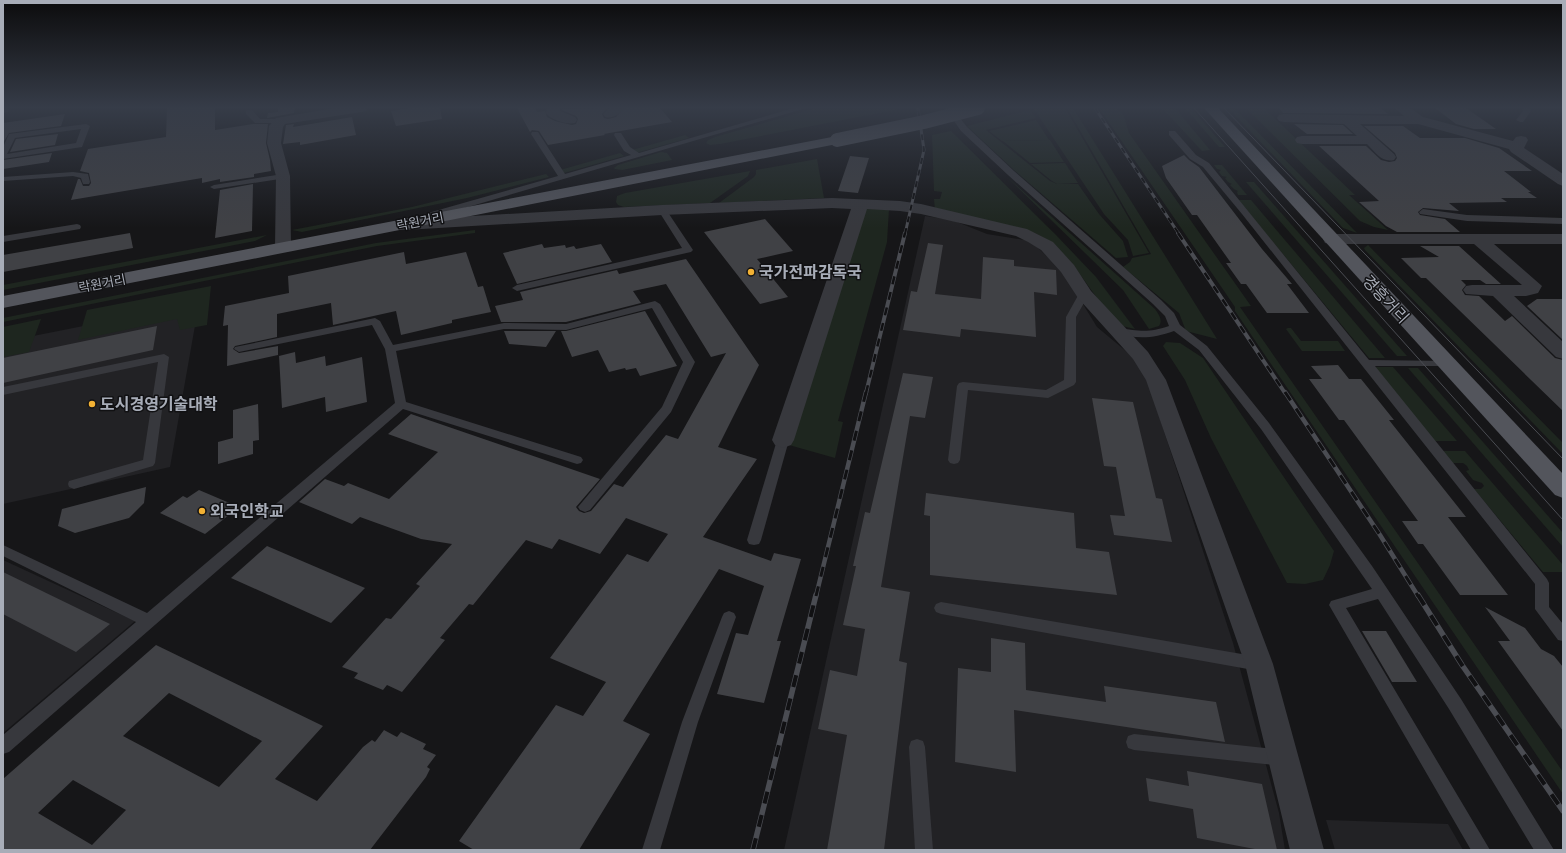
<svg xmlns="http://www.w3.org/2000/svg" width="1566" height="853" font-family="Jost,'Noto Sans KR',sans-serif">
  <rect width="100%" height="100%" fill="#161618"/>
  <g fill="#222225">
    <polygon points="925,216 952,220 987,234 1025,240 1037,247 1062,270 1097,327 1133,357 1147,379 1233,643 1279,813 1285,850 784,850"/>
    <polygon points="199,303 170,467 3,504 3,342"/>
    <polygon points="3,560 135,621 3,733"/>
    <polygon points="1326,820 1448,824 1463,850 1335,850"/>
  </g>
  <g fill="#1e261f">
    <polygon points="816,108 900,109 720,144 710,145 706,143 708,140 715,137"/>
    <polygon points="1065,108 1149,253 1133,256 1128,240 1104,214 1034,109"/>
    <polygon points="1067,108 1073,108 1217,339 1186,331 1179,313 1123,267 1130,262 1132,258 1151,254"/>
    <path d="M 1099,108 C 1124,108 1122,109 1129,133 L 1251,306 L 1240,307 L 1563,772 L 1563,794 L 1235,311 L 1235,307 Z"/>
    <polygon points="1156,108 1175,108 1210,150 1202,151 1164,110"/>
    <polygon points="1185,108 1191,108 1225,147 1219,147"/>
    <polygon points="1228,108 1234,108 1357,233 1343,228"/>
    <polygon points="1246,108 1264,108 1355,195 1349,195 1388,230 1374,227 1360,221"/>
    <polygon points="1030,110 1036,118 986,130 1050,181 1057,184 1078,184 1099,214 1123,241 1128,257 1116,258 1015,171 967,126"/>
    <polygon points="1036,120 1049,140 1002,141 989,131"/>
    <polygon points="951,131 1056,235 1096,277 1135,329 1122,326 1113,320 1071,262 1048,240 1035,233 1017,228 935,210 934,199 940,199 942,192 934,191 932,135"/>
    <polygon points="685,135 689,138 636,153 632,150"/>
    <polygon points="1050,140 1064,162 1030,163 1003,141"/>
    <polygon points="661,152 667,153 672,160 622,170 615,169 614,168 618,165"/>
    <polygon points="620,153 624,156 564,173 560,170"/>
    <polygon points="817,159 824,198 719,203 754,177 756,174 756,170"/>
    <polygon points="1065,163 1078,183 1057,184 1052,181 1031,164"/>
    <polygon points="1214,165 1222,165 1247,195 1238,195 1237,192 1238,191 1234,189 1230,185 1232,184 1228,182 1225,178 1227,177 1222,176 1219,172 1221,170 1217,169"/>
    <polygon points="750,171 748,176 710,203 624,207 618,205 616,202 617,196 625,193"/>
    <polygon points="546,174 549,177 467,198 302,232 292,230 412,207"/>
    <path d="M 1006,176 L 1155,309 C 1159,315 1163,320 1159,326 L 1149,329 L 1123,290 Z"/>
    <polygon points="1246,182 1254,182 1407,356 1397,356"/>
    <polygon points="1238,200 1251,200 1385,358 1369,358"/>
    <polygon points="866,208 889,209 887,242 838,421 843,422 835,458 789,445"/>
    <polygon points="475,230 475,233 377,246 3,322 3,318 376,243"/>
    <polygon points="267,235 255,241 3,290 3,285"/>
    <polygon points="1368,245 1563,443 1563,454 1365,250 1364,248"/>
    <polygon points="211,286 207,325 180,330 177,319 78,340 87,310"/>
    <polygon points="41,319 29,352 3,357 3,327"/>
    <polygon points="1288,328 1291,328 1301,341 1338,341 1345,351 1302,351 1286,329"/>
    <polygon points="1166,342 1180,343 1203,358 1334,551 1330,565 1323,580 1305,584 1287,583 1211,438 1185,380 1163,346"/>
    <polygon points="1373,367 1393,367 1457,441 1434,441"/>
    <polygon points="1408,368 1418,368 1563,533 1563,547"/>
    <polygon points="1442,451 1465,451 1563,565 1563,572 1543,572 1474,489 1481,489 1484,486 1482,483 1473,480 1466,471 1469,470 1467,466 1463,463 1452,463"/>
  </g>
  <g fill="#404145" fill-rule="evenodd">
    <polygon points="167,108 215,108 215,130 253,124 268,124 266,143 270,160 271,171 254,174 254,177 220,182 220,179 202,183 202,178 71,200 78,179 80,179 83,186 89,186 91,183 89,173 80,171 88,149 166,137"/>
    <polygon points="278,108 295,108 294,113 267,118 268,113 278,112"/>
    <polygon points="410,108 440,108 442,119 396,126 391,111"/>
    <polygon points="517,108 535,108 537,112 545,111 547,117 555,121 572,125 576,124 578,119 576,116 562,110 562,109 607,108 602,114 604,118 608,119 616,117 624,108 660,108 672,122 615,132 604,134 605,135 548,145 539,131 532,130 530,132"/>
    <polygon points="1279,108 1380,108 1388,114 1283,113"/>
    <polygon points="1435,108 1466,108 1496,129 1474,129 1456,124"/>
    <polygon points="65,114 61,126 9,133 3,143 3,123"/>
    <polygon points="352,117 356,135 300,145 300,142 283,144 286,125 294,124 293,127"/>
    <polygon points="1294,124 1343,125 1353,134 1307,134"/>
    <polygon points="1364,126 1403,126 1420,138 1465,138 1499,148 1532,171 1504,171 1531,192 1528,192 1537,198 1501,198 1507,202 1449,203 1459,211 1423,208 1418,212 1420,215 1445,219 1460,232 1397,232 1386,226 1359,202 1379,201 1319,146 1366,146 1381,160 1389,162 1395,161 1397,158 1395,153"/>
    <polygon points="58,134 55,145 10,152 16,139"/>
    <polygon points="52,153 49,162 3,169 3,160"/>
    <polygon points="1184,155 1189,160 1199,167 1262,249 1292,284 1287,284 1309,313 1267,313 1246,284 1241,284 1226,263 1231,263 1197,215 1192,215 1166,178 1162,166"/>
    <polygon points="850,156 869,158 858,193 838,191"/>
    <polygon points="253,184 252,231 215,238 220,190"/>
    <polygon points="765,219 793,251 757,259 788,297 760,304 704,232"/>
    <polygon points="130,233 133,248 3,272 3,255"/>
    <polygon points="928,243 943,245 935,294 981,299 983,257 1014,260 1014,266 1056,270 1057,295 1034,292 1036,337 961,329 960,337 903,330 911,291 917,292"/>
    <polygon points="542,244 544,248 565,245 566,248 574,246 576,249 601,244 612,262 517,284 503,253"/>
    <polygon points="1420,246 1459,246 1501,284 1486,284 1480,280 1461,280 1466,285 1462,290 1465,295 1479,296 1505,321 1512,316 1555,358 1563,360 1563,411 1426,278 1421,278 1401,258 1439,257"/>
    <polygon points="404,252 406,264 466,252 478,287 483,286 491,312 452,320 452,323 401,335 396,311 333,325 331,303 277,314 277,337 235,346 233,349 239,353 278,346 278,355 227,366 228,325 223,326 225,306 289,293 288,276"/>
    <polygon points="686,259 759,365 718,447 757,459 703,537 771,561 774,553 801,559 777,641 781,641 764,703 717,694 736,633 748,635 764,586 719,569 623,721 650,734 579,850 474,850 459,841 556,705 583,716 606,682 550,658 627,554 648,562 668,534 626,518 600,554 559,539 552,549 526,540 473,605 469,604 440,638 445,640 402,692 387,685 383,690 354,678 358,673 342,667 386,618 391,619 420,586 416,584 452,544 421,539 360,517 352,524 299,502 325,479 344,486 348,483 389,499 438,452 388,434 411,414 600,479 576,507 579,511 584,513 591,511 614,484 623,487 666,435 678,439 726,353 711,357 666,284 633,291 641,303 566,322 501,322 495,306 523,300 520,292 617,270 619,274"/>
    <polygon points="1537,299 1563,299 1563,340 1527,306"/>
    <polygon points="645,311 677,366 640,376 636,368 626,370 625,368 609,372 598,350 572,357 561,331 566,331"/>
    <polygon points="157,326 153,350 3,383 3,358"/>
    <polygon points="504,331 556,331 546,347 509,344"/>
    <polygon points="295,352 296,363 325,356 326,366 362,357 367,402 326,412 325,397 282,408 279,356"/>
    <polygon points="1338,365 1349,379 1361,379 1394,420 1389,420 1466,517 1448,517 1508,595 1460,595 1423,544 1418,544 1402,521 1418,521 1344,420 1339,420 1309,379 1322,379 1311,366"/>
    <polygon points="903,373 933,377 925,418 910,416 881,587 910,592 899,661 907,663 884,850 827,850 847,735 818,729 830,670 857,676 865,629 843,625 856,566 853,566 865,512 870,513"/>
    <polygon points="1092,398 1133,402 1156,498 1162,499 1172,542 1114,535 1110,515 1125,516 1116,467 1104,466"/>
    <polygon points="258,404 259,440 253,441 253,454 218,464 218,442 233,438 233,410"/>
    <polygon points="146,487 144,503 129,518 75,533 58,526 62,509"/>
    <polygon points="199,490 239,507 205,534 160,513 183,496 187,498"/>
    <polygon points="926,493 1074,513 1076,548 1109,552 1117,595 930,575 930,516 924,515"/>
    <polygon points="267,546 365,588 331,623 231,578"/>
    <polygon points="3,572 110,624 76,652 3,614"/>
    <polygon points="1485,607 1525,628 1541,649 1554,656 1563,667 1563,731 1498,641 1510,641"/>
    <polygon points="1362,631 1386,631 1417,682 1392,682"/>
    <polygon points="991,638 1025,643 1026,690 1106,702 1104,686 1216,702 1225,742 1014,710 1016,772 955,762 958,668 991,672"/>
    <path d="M 156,645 L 323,726 L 275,779 L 317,801 L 363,747 L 372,740 L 375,742 L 384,730 L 397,737 L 401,732 L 426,744 L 423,749 L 436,755 L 427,767 L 430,769 L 426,777 L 370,850 L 3,850 L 3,779 ZM 169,693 L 262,741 L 219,787 L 123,736 ZM 73,780 L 126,810 L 92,845 L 38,813 Z"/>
    <polygon points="1187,771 1262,784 1277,850 1260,850 1197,838 1193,809 1149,801 1146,778 1189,786"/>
  </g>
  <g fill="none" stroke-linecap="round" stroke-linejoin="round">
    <g fill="#37383d" fill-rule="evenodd">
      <polygon points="794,108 806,108 434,217 428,217 427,215 428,213 558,176 531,134 532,132 538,132 565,174 631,155 624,151 614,135 615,133 621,133 630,147 639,153"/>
      <path d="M 945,108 L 952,108 L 967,127 L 1014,171 L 1161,300 L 1174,313 L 1180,325 L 1207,346 L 1269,423 L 1372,566 L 1461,699 L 1554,850 L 1534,850 L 1449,709 L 1378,599 L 1346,608 L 1490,850 L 1471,850 L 1329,605 L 1331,601 L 1372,589 L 1261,429 L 1199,350 L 1174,331 C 1152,339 1137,339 1114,333 L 1113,331 L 1114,329 L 1118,328 C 1140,331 1148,333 1169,326 L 1165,316 L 1153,304 L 1008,175 L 961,131 Z"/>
      <polygon points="1522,108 1529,108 1531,111 1523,122 1520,122 1516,120 1523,111"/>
      <polygon points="246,110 252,110 260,119 281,119 285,121 281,123 255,123 246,114"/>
      <path d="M 86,124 L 90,126 L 82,147 L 3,159 L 3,147 L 9,134 ZM 81,129 L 76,143 L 7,154 L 15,138 Z"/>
      <polygon points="1169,131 1175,131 1196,155 1209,163 1369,360 1449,361 1451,363 1449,365 1445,366 1375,366 1547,579 1549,583 1549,607 1563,624 1563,641 1558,640 1535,609 1535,584 1242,214 1203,167 1190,159 1169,135"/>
      <polygon points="73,172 88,174 90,182 89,184 83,184 81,178 73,176 3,181 3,177"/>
      <polygon points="283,174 287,176 286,178 214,189 210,187 214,185"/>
      <polygon points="662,207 665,208 693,250 691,252 517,291 512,288 517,285 682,248 658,210"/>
      <polygon points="1423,209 1467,215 1563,218 1563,224 1467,221 1420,214 1419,212"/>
      <polygon points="77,224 80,225 81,227 80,229 3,242 3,236"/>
      <polygon points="1084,291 1089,294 1076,317 1076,382 1074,385 1048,398 968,390 960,460 958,463 954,464 950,463 948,460 957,386 959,383 963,382 1046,390 1064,380 1066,317 1080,292"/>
      <polygon points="655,301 660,304 695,362 671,412 590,510 585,512 580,510 578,507 662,407 683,362 652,308 566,330 504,329 396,351 406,402 581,457 583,460 581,463 577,464 403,409 9,752 3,754 3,735 136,622 3,556 3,545 147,613 395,403 385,349 372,325 239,352 234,349 235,347 375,318 380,321 393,345 504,323 566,324"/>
      <polygon points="164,354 169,357 155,463 153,466 74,489 69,487 68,484 69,481 143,460 158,362 3,395 3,387"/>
      <polygon points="783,436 787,437 789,440 761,540 759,544 754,545 749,544 747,540 777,440 779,437"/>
      <polygon points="941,602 1259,657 1265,659 1267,664 1265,669 1259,671 941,614 936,612 934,608 936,604"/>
      <polygon points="729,611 734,613 736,617 698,722 660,850 642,850 682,722 722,617 724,613"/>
      <polygon points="1134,734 1283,750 1289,752 1292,758 1289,764 1283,766 1134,750 1128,748 1126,742 1128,736"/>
      <polygon points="917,739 923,741 925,747 933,850 915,850 909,747 911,741"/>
    </g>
    <g fill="#37383d" fill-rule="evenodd">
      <polygon points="3,108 9,108 8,112 3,113"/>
      <polygon points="335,108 367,108 366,111 361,112 285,124 283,127 281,143 290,176 291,247 289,251 283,252 277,251 275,247 276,176 267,143 269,126 276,118"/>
      <path d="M 547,108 L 560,108 L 560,111 L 575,117 L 577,120 L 575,123 C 567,125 551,120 546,113 Z"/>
      <path d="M 609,108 L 623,108 C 619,115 613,119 605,117 L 603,114 Z"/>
      <path d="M 1395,108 L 1410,108 L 1423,117 L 1513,141 L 1516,137 L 1521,136 L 1526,137 L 1528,140 L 1524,148 L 1563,174 L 1563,186 L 1558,184 L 1511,152 L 1509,149 L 1418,124 L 1360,124 L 1394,154 L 1396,157 L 1394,160 C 1382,163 1375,152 1367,144 L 1302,144 L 1297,143 L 1295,140 L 1297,137 L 1302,136 L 1357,136 L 1344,124 L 1284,122 L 1279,121 L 1277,118 L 1279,115 L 1284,114 L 1404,116 Z"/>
      <polygon points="832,198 900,201 921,204 1027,229 1053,242 1074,265 1091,291 1148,352 1166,380 1273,664 1324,850 1290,850 1245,664 1146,380 1133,359 1078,298 1061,272 1041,250 1028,242 1016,236 921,214 900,211 867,209 794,440 791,445 783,448 775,445 772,440 851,209 832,208 662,215 405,230 399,228 397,225 399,222 405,220 662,205"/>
      <polygon points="1331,234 1563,234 1563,244 1494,244 1542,286 1538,293 1526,296 1514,296 1563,342 1563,359 1556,357 1493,296 1466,294 1463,290 1466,286 1472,285 1522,285 1474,244 1331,244 1325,243 1323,239 1325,235"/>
    </g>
    <g fill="#53555c" fill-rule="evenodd">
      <polygon points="1204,108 1218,108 1563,474 1563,498 1555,495"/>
      <polygon points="837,136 842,137 844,140 842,143 3,308 3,296"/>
    </g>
    <g stroke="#4a4c52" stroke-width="1">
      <polyline points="1194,108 1563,520"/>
      <polyline points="1224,108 1563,459"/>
    </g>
    <defs>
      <g id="rail-far3">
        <polyline points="1095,108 1179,234"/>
        <polyline points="905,234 924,150 918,108"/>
      </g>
      <g id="rail-far2">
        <polyline points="1178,233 1285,393"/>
        <polyline points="866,393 905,233"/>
      </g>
      <g id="rail-far1">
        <polyline points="1285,392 1380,535 1418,596"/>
        <polyline points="816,596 866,392"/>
      </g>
      <g id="rail">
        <polyline points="1418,595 1462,665 1563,811"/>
        <polyline points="753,850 816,595"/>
      </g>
    </defs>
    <use href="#rail-far3" stroke="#4a4c52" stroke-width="3"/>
    <use href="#rail-far2" stroke="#4a4c52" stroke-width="4"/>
    <use href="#rail-far1" stroke="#4a4c52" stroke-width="4.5"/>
    <use href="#rail" stroke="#4a4c52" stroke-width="5.5"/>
    <use href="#rail-far3" stroke="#111113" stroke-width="2" stroke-dasharray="6" stroke-linecap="butt"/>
    <use href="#rail-far2" stroke="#111113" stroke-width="2.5" stroke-dasharray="8" stroke-linecap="butt"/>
    <use href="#rail-far1" stroke="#111113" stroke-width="3" stroke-dasharray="10" stroke-linecap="butt"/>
    <use href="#rail" stroke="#111113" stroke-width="4" stroke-dasharray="12" stroke-linecap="butt"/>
    <polyline stroke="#53555c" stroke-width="14" points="837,140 924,122 978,108"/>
  </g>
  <linearGradient id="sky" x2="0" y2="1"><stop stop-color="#0c0c0d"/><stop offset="0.47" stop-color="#363c48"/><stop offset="1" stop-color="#363c48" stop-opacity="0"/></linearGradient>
  <rect width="1566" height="228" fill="url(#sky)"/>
  <g fill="#f2b134" stroke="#111113" stroke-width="1.5">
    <circle cx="751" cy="272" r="4"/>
    <circle cx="92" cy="404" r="4"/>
    <circle cx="202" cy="511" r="4"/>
  </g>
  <g text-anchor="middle" stroke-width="3" stroke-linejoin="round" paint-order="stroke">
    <g font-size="13" fill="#a8adb8" stroke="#111113">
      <text transform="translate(420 221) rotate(-11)" y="5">락원거리</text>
      <text transform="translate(102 283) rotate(-11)" y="5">락원거리</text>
    </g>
    <g font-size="16" font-weight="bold" fill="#a8adb8" stroke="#111113" text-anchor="start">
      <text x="759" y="278">국가전파감독국</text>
      <text x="100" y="410">도시경영기술대학</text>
      <text x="210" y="517">외국인학교</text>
    </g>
    <g font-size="16" fill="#a8adb8" stroke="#111113">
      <text transform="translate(1386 299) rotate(47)" y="6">경흥거리</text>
    </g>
  </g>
  <rect width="1566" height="853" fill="none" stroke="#a8adb8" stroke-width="8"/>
</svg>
